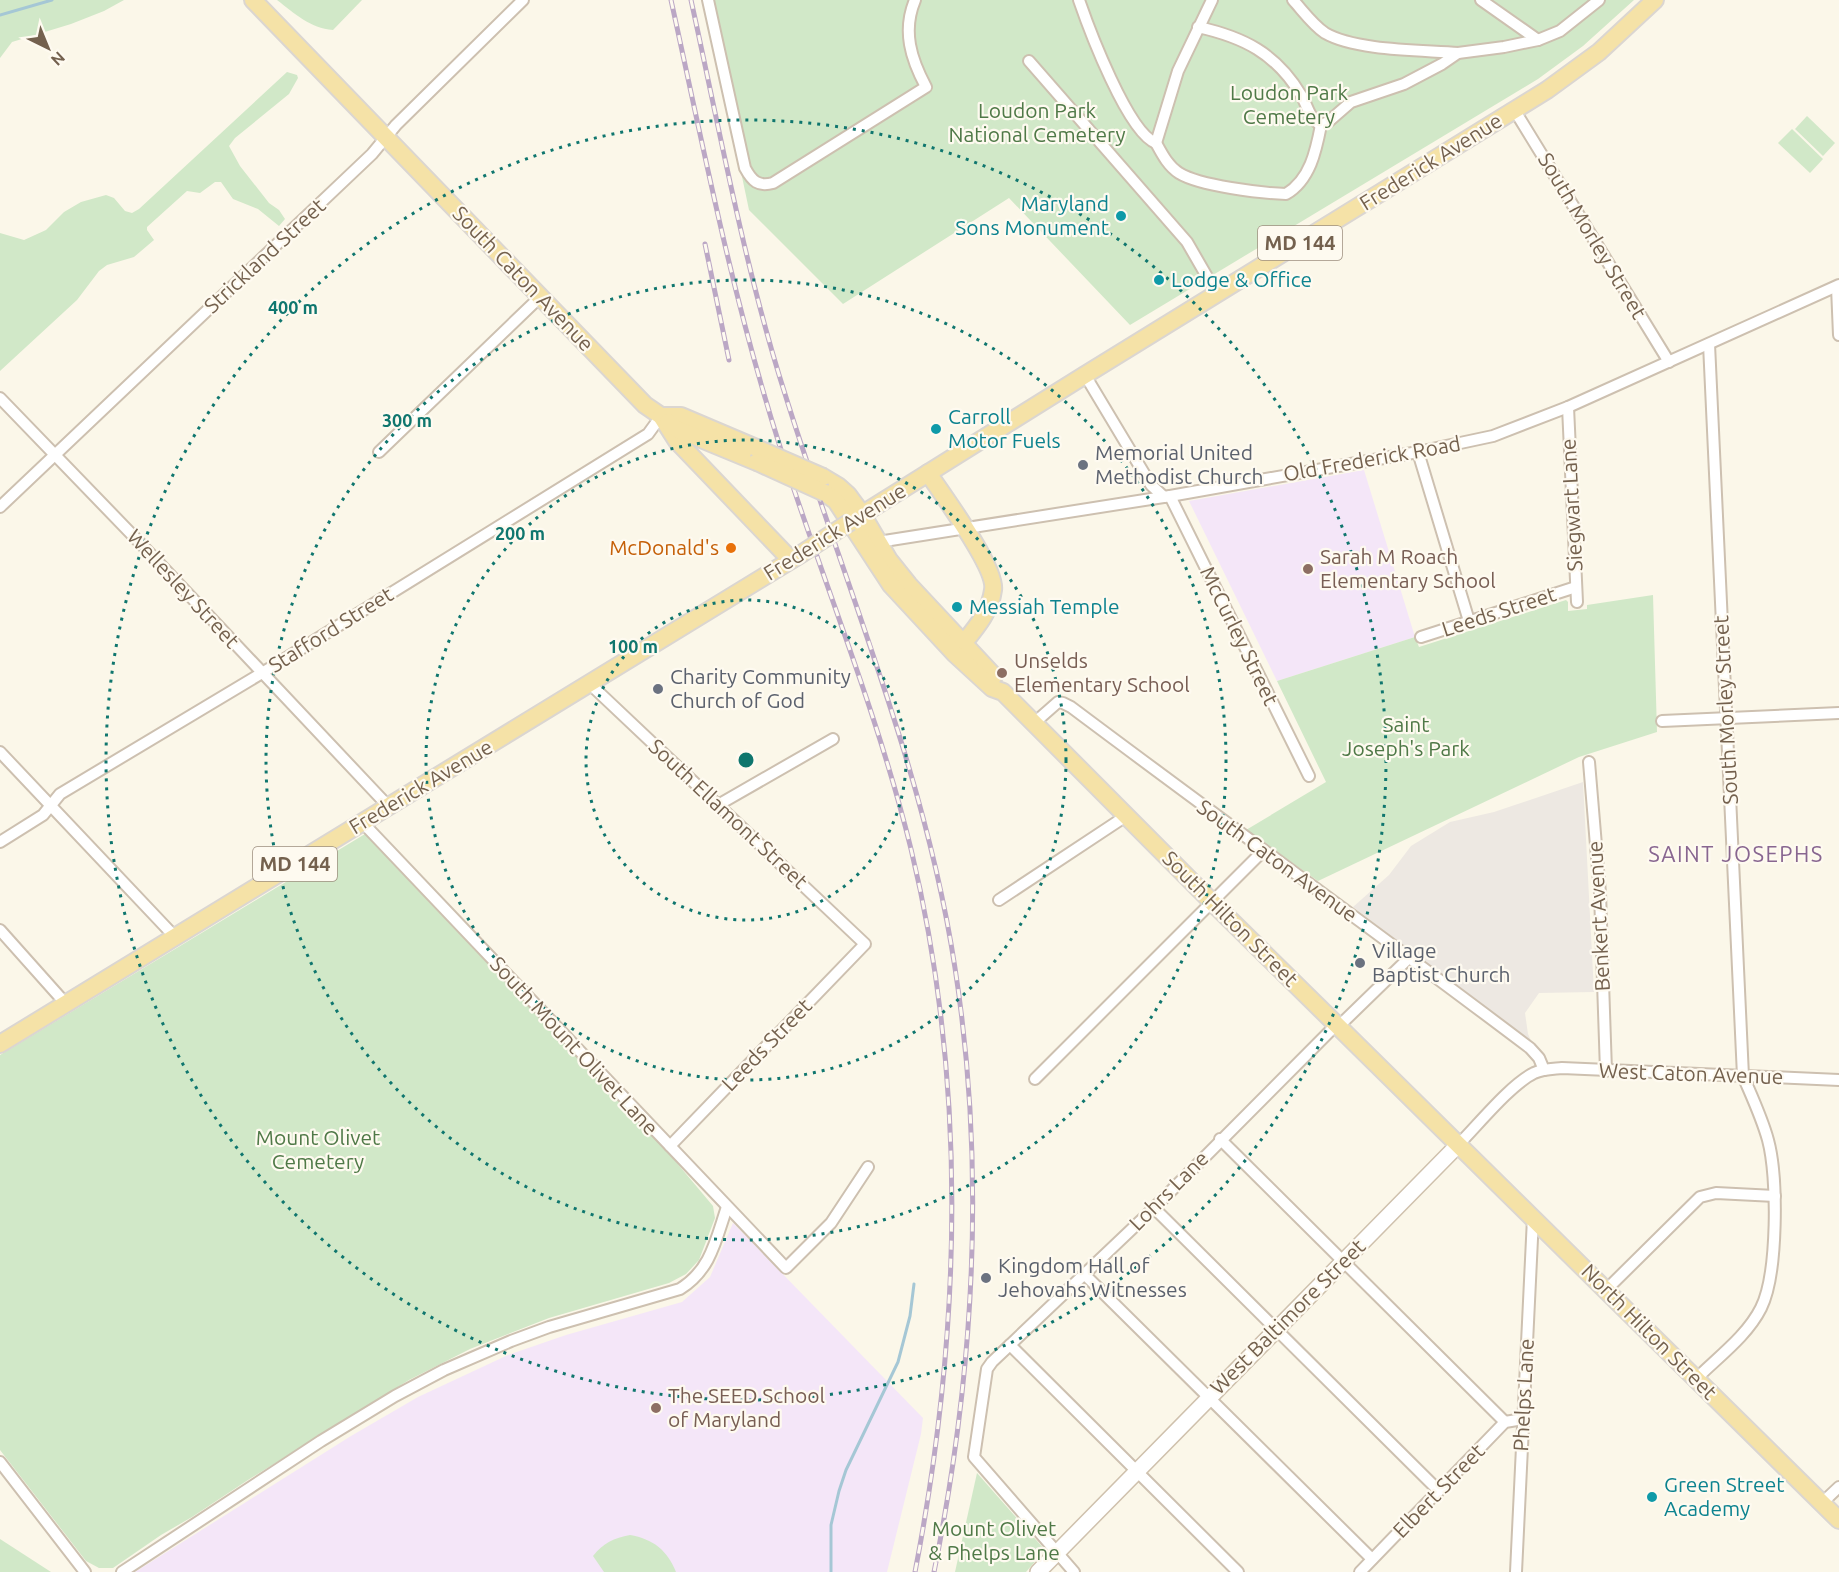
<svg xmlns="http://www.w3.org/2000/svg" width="1839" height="1572" font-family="Ubuntu,sans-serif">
  <rect width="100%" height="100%" fill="#fbf7e9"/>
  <polygon fill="#ede8e2" points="1583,782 1594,992 1539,993 1525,1013 1528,1034 1532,1043 1353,907 1389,875 1411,846 1450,822 1494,812"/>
  <g fill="#f4e6f8">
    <polygon points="1364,470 1415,637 1277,681 1189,501"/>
    <polygon points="733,1223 923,1418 921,1434 887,1572 135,1572 351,1436 418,1397 508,1355 566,1335 682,1302 710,1277"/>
  </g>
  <g fill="#d1e8c8">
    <polygon points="0,0 124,0 104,11 71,24 12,42 0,58"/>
    <path d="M 277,0 L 362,0 L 333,30 C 310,28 295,14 277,0 Z"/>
    <polygon points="705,0 1634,0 1583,46 1538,79 1130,325 1009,198 843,304 749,210"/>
    <polygon points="287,72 297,75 298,78 289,94 235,138 229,146 240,166 269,203 279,210 285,219 279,226 258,209 233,199 221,182 215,182 200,193 187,191 147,227 147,230 154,240 134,257 107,265 99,271 77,300 0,371 0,233 24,240 46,230 64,212 81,202 106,195 114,198 125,211 132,213 139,209"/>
    <polygon points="1807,116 1835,143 1823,156 1795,129"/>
    <polygon points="1792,129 1823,159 1810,173 1778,143"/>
    <polygon points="1653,595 1657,732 1579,757 1318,881 1246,830 1326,782 1277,681 1415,637 1419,647 1566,600 1568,602 1568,611 1587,609 1587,605"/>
    <polygon points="365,834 650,1131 713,1206 715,1218 699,1260 686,1274 669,1283 549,1318 470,1349 409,1380 251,1478 192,1517 161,1535 113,1568 99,1568 86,1561 0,1450 0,1055"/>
    <polygon points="977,1473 1045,1550 1026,1572 955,1572"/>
    <path d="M 630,1535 C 653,1539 667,1550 676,1572 L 604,1572 L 593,1556 C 603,1543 614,1538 630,1535 Z"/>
    <polygon points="0,1539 51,1572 0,1572"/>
  </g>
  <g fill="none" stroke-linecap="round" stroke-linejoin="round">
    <g stroke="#a5c7d5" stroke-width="3">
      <polyline points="0,15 52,0"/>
      <polyline points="831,1572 831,1525 839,1491 846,1470 898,1362 910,1316 914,1284"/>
    </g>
    <defs>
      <g id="minor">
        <path d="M 708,0 L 745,168 C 752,181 758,187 773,183 L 926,87 C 911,59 902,31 915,0"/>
        <path d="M 1079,0 C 1089,29 1128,133 1156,143 L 1178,71 L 1212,0"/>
        <path d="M 1293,0 C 1303,11 1313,25 1325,33 C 1356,51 1422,50 1458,53"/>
        <polyline points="1481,0 1538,40"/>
        <path d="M 1198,27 C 1243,37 1276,53 1301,95 C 1308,106 1309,119 1321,125 L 1328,122 L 1351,102 L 1404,84 L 1442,64 L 1458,53 L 1504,47 L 1538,40 L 1560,31 L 1599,0"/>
        <polyline points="1029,61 1187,242 1217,294"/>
        <polyline points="1515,111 1669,362"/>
        <path d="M 1156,143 C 1162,154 1168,166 1179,173 C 1200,186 1261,193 1286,194 C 1310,180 1316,151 1321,125"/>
        <polyline points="1837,287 1839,335"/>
        <polyline points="1085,375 1151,485 1164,497"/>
        <polyline points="0,398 142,545 389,807"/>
        <polyline points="1568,407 1577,602"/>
        <polyline points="379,452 540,297"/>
        <polyline points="1418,452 1469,621"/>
        <polyline points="1170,496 1309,776"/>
        <polyline points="0,507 372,154 396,125 523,0"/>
        <polyline points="878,542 1170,496 1418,452 1493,436 1568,407 1839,285"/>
        <polyline points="1421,637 1576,587"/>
        <polyline points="590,684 865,944 670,1146"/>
        <polyline points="1662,721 1839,713"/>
        <path d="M 1033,724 L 1058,702 L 1063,703 L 1071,707 C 1223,821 1378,933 1530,1048 L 1539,1058 L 1544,1070"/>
        <polyline points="0,752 175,937"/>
        <polyline points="1589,762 1600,893 1606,1071"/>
        <polyline points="718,805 833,739"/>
        <polyline points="363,823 786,1268 831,1223 868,1167"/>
        <polyline points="0,842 43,815 60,794 262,673 648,434 661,416"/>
        <polyline points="999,900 1126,816"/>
        <polyline points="0,930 66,1004"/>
        <polyline points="1339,1026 1410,957"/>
        <polyline points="1035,1079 1263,851"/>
        <polyline points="1220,1139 1505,1422"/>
        <path d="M 1458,1145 C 1478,1125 1510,1085 1534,1073 C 1543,1069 1553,1069 1562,1068 L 1839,1080"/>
        <polyline points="1154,1208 1439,1491"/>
        <polyline points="1084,1274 1372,1559"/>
        <polyline points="1606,1290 1700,1197 1716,1193 1775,1196"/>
        <polyline points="1010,1345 1238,1572"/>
        <path d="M 1696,1379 C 1718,1357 1747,1336 1761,1308 C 1778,1274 1778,1177 1768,1140 C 1762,1118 1752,1097 1743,1076 L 1709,344"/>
        <polyline points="0,1462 85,1572"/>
        <polyline points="1822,1503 1839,1487"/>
        <path d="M 122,1572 L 321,1441 L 395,1396 L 444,1370 L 511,1341 L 549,1327 L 680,1289 C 711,1270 716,1239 727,1207"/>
        <polyline points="1074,1572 974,1457 987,1369 992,1362 1154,1208 1337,1024"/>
        <polyline points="1360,1572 1505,1422 1523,1419"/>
        <polyline points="1516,1572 1533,1218"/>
      </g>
      <polyline id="secondary" points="1038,1572 1458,1145"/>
      <g id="primary">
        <polyline points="253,0 645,405 661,416 677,441 791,560"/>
        <polyline points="661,416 681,416 754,447"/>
        <polyline points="668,422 677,429 757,462"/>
        <path d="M 928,473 C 942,494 997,568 993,590 C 990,614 972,632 958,650"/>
        <polyline points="823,477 838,486 848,495 862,514 889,560 909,585 994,676"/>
        <polyline points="825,493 836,501 891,585 955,654 992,688 1003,692 1212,902 1839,1520"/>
        <polyline points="850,522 1085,375 1547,90 1599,52 1655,0"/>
        <polyline points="0,1044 801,554"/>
      </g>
    </defs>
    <use href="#minor" stroke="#cdc0b0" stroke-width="14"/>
    <use href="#secondary" stroke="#cfc1ad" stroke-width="18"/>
    <use href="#primary" stroke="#dbd6d1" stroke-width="20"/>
    <use href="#minor" stroke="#fff" stroke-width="10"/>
    <use href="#secondary" stroke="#fff" stroke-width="15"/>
    <use href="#primary" stroke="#f5e2a7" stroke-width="16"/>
    <defs>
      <g id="rail">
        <path d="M 671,0 C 700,132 726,265 764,394 C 808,547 873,694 911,849 C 968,1086 961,1334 915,1572"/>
        <path d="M 691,0 C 720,132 744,265 785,394 C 844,584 925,770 955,968 C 986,1168 974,1374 934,1572"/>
        <polyline points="705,244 729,360"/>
      </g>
    </defs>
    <use href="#rail" stroke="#bba7c5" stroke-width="5"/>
    <use href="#rail" stroke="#fefaf0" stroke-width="3" stroke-dasharray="9" stroke-linecap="butt"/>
    <defs>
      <g id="primary-bridge">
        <polyline points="754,447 823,477"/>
        <polyline points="757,462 825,493"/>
        <polyline points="801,554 850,522"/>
      </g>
    </defs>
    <use href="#primary-bridge" stroke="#dbd6d1" stroke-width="20" stroke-linecap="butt"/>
    <use href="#primary-bridge" stroke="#f5e2a7" stroke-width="16"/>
  </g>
  <g fill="none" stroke="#0f766e" stroke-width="3" stroke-dasharray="3 6">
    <circle cx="746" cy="760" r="160"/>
    <circle cx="746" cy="760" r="320"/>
    <circle cx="746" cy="760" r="480"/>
    <circle cx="746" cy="760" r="640"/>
  </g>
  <g fill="#0f9aa8" stroke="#fefaf0" stroke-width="2">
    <circle cx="1121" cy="216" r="6"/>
    <circle cx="1159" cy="280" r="6"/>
    <circle cx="936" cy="429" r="6"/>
    <circle cx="957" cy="607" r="6"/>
    <circle cx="1652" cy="1497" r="6"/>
  </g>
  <g fill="#6b7280" stroke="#fefaf0" stroke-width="2">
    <circle cx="1083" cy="465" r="6"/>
    <circle cx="658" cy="689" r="6"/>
    <circle cx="1360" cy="963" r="6"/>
    <circle cx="986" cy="1278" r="6"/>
  </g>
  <circle fill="#e8710a" stroke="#fefaf0" stroke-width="2" cx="731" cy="548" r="6"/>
  <g fill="#8d6e63" stroke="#fefaf0" stroke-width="2">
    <circle cx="1308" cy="569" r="6"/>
    <circle cx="1002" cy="673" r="6"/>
    <circle cx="656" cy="1408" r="6"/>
  </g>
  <g text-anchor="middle" stroke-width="4.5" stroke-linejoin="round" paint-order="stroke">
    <g fill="#fefaf0" stroke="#9d8f7f" stroke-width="1.5">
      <rect x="1258" y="226" width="84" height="34" rx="4.5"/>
      <rect x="253" y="847" width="84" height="34" rx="4.5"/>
    </g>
    <g font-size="20" font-weight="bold" fill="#74614e">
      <text x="1300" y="250">MD 144</text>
      <text x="295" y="871">MD 144</text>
    </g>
    <g font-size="21" fill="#4f7947" stroke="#fefaf0">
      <text x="1289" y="100">Loudon Park<tspan x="1289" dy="24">Cemetery</tspan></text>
      <text x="1037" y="118">Loudon Park<tspan x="1037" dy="24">National Cemetery</tspan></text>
      <text x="1406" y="732">Saint<tspan x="1406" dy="24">Joseph's Park</tspan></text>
      <text x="318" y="1145">Mount Olivet<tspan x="318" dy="24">Cemetery</tspan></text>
      <text x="994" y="1536">Mount Olivet<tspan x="994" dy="24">&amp; Phelps Lane</tspan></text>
    </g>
    <g font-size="21" fill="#74614e" stroke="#fefaf0">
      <text transform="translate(1431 162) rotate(-32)" y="7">Frederick Avenue</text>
      <text transform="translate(1592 236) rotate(59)" y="7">South Morley Street</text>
      <text transform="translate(265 256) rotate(-43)" y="7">Strickland Street</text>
      <text transform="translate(523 279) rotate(46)" y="7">South Caton Avenue</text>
      <text transform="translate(1372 459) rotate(-10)" y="7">Old Frederick Road</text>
      <text transform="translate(1572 505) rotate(-93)" y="7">Siegwart Lane</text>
      <text transform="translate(835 532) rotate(-32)" y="7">Frederick Avenue</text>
      <text transform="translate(183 589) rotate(47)" y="7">Wellesley Street</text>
      <text transform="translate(1499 612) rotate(-18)" y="7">Leeds Street</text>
      <text transform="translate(331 630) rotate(-32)" y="7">Stafford Street</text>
      <text transform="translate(1239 636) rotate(64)" y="7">McCurley Street</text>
      <text transform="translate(1726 710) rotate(-93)" y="7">South Morley Street</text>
      <text transform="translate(421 787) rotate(-31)" y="7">Frederick Avenue</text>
      <text transform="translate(728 814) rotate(43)" y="7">South Ellamont Street</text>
      <text transform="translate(1277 861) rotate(36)" y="7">South Caton Avenue</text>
      <text transform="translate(1599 916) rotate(-93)" y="7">Benkert Avenue</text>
      <text transform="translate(1230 919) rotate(45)" y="7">South Hilton Street</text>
      <text transform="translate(767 1045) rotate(-46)" y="7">Leeds Street</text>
      <text transform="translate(574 1046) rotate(47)" y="7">South Mount Olivet Lane</text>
      <text transform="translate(1691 1074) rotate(2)" y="7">West Caton Avenue</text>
      <text transform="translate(1169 1191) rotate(-45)" y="7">Lohrs Lane</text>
      <text transform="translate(1288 1317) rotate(-45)" y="7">West Baltimore Street</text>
      <text transform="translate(1649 1332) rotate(45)" y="7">North Hilton Street</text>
      <text transform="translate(1524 1395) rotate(-87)" y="7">Phelps Lane</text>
      <text transform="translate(1439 1491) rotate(-46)" y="7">Elbert Street</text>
    </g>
    <g font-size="21" fill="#0d838f" stroke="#fefaf0" text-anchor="start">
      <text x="1109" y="211" text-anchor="end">Maryland<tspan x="1109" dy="24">Sons Monument</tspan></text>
      <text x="1171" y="287">Lodge &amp; Office</text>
      <text x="948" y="424">Carroll<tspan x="948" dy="24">Motor Fuels</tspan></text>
      <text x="969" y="614">Messiah Temple</text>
      <text x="1664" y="1492">Green Street<tspan x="1664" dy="24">Academy</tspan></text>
    </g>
    <g font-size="21" fill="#5b616d" stroke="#fefaf0" text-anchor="start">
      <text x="1095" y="460">Memorial United<tspan x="1095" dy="24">Methodist Church</tspan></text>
      <text x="670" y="684">Charity Community<tspan x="670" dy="24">Church of God</tspan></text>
      <text x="1372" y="958">Village<tspan x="1372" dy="24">Baptist Church</tspan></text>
      <text x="998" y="1273">Kingdom Hall of<tspan x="998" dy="24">Jehovahs Witnesses</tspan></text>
    </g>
    <g font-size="21" fill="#c56008" stroke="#fefaf0" text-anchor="end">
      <text x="719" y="555">McDonald's</text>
    </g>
    <g font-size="21" fill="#785e54" stroke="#fefaf0" text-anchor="start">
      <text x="1320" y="564">Sarah M Roach<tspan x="1320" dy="24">Elementary School</tspan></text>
      <text x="1014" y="668">Unselds<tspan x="1014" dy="24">Elementary School</tspan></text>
      <text x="668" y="1403">The SEED School<tspan x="668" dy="24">of Maryland</tspan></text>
    </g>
    <g font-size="22" letter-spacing="1.5" fill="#886690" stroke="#fefaf0">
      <text x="1736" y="862">SAINT JOSEPHS</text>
    </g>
  </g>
  <circle cx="746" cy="760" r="9" fill="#0f766e" stroke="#fefaf0" stroke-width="3"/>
  <g font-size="18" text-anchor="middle" font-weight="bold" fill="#0f766e" stroke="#fefaf0" stroke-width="4.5" stroke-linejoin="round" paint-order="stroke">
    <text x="293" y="314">400 m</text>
    <text x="407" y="427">300 m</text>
    <text x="520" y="540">200 m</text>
    <text x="633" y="653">100 m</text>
  </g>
  <g transform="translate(48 48) rotate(137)" stroke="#fefaf0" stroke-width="4.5" paint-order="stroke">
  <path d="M0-4.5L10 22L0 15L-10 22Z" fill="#74614e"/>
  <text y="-9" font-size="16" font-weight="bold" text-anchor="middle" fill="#74614e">N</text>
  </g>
</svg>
